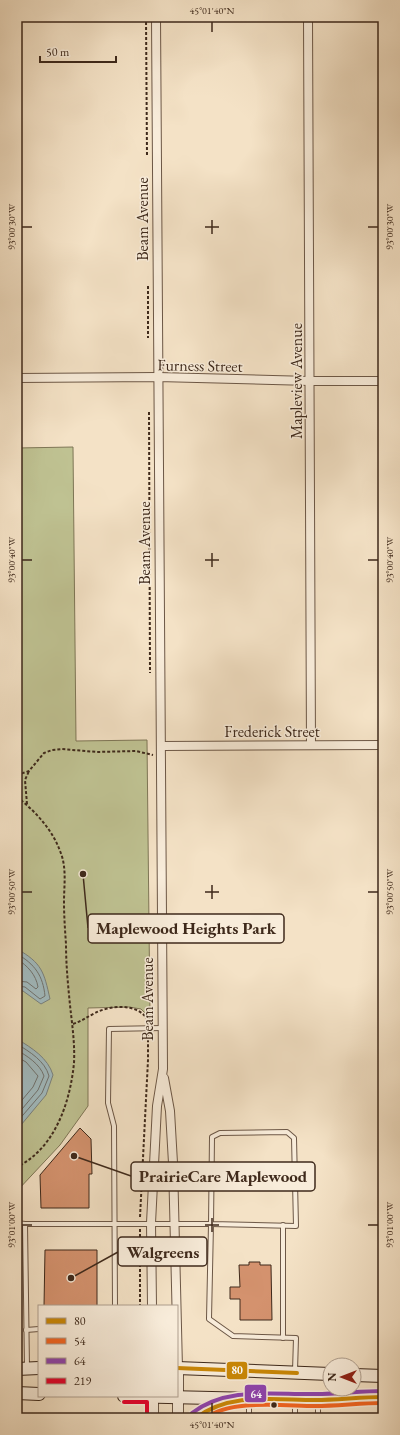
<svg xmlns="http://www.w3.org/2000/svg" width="400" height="1435" font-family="'EB Garamond',serif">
  <rect width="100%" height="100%" fill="#f4e2c6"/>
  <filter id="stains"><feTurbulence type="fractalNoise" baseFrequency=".005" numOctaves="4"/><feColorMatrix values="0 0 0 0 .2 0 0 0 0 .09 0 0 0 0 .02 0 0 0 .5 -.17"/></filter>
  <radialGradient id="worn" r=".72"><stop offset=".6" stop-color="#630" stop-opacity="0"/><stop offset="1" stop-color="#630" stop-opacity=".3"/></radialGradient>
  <g fill="#bfc292" stroke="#7e7656">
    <polygon points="73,447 76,741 147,740 150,1018 141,1009 129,1007 88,1008 88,1106 60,1145 17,1191 17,448"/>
    <polygon points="224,1414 242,1414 242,1418 210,1418"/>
  </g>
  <g fill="#a1bbc0" stroke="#79817e">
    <path d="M 17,949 C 42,963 44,972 50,999 L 41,1004 L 23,991 L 17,990 Z"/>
    <path d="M 17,1039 C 32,1048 48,1058 53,1075 L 46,1095 L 21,1125 L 17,1127 Z"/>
  </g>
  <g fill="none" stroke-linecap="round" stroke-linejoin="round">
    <g stroke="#70726e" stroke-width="1">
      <path d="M 17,954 C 35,964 43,976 45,996 L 40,999 L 25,987 L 17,986"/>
      <path d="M 17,959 C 28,966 36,975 38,987 L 36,989 L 27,982 L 17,981"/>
      <path d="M 17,1044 C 30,1052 45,1061 49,1076 L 42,1093 L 17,1122"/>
      <path d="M 17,1050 C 27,1056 40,1064 44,1076 L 38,1090 L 17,1115"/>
      <polyline points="17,1057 26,1062 38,1076 33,1087 17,1106"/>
    </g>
  </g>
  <g fill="#d4926e" stroke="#3e291b">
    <polygon points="80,1128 91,1139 92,1174 89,1174 89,1208 41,1208 40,1175"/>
    <polygon points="45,1250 97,1250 97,1306 44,1306"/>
    <polygon points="249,1262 260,1262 260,1265 271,1265 272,1320 240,1320 240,1299 230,1299 230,1287 240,1287 239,1265 249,1265"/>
  </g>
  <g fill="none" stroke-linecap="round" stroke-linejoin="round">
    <defs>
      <g id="service">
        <polygon points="287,1132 294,1138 296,1226 211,1224 212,1137 220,1133"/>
        <polyline points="17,1223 25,1224"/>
        <polyline points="283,1225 283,1338"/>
        <polyline points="115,1306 114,1126 108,1103 109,1029 162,1028"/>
        <polyline points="26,1330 39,1329"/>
        <polyline points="27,1368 25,1224 211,1224 209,1319 233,1336 296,1338 295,1371"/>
        <polyline points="249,1400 249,1418"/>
        <polyline points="295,1418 295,1400"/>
        <polyline points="318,1418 318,1400"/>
      </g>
      <g id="minor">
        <polyline points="308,17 311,745"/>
        <polyline points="17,378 158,377 310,381 383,381"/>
        <polyline points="161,746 383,745"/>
        <polyline points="164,1078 170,1111 173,1163 178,1368"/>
        <polyline points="152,1306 151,1223 157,1106 163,1069 156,17"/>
      </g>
      <g id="tertiary">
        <polyline points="178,1368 178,1418"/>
        <polyline points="153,1396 153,1418"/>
      </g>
      <g id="secondary">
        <polyline points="177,1368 330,1374"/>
        <polyline points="17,1369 39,1368"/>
        <polyline points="354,1375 383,1376"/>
        <polyline points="17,1393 39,1394"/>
        <polyline points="124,1396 295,1400 383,1397"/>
        <polyline points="196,1418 206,1409 228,1403"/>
      </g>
    </defs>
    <use href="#service" stroke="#6c5746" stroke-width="6"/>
    <use href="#minor" stroke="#6c5746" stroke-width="10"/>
    <use href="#tertiary" stroke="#6c5746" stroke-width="12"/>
    <use href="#secondary" stroke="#3e291b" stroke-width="14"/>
    <g stroke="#3e291b" stroke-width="2" stroke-dasharray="3 2" stroke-linecap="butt">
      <polyline points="146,17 147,156"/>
      <polyline points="148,286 148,338"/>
      <polyline points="149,412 150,673"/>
      <polyline points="17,775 29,771 44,753 52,750 62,749 97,752 136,751 153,755"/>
      <path d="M 17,797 C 35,811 52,829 60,851 C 67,867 64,885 64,902 C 64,916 65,930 66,944 C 66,965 68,985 70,1005 C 72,1024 75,1043 74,1063 C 70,1103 55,1148 17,1167"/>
      <polyline points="27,804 25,780 29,771"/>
      <polyline points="148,1020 150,1019 152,1016 153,1008"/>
      <path d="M 73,1024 C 82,1021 87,1017 95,1013 C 111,1005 137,1003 147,1019"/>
      <polyline points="140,1217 148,1060 148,1034"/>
      <polyline points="140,1229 140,1306"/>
      <polyline points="132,1417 132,1418"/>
    </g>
    <use href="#service" stroke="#f8ecda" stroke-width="4"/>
    <use href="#minor" stroke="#f8ecda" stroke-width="8"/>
    <use href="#tertiary" stroke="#f8ecda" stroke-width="10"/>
    <use href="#secondary" stroke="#f8ecda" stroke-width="12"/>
    <defs>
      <g id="bus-1">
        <polyline points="177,1368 297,1373"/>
        <path d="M 196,1418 C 230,1392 275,1400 315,1400 C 338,1400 360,1397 383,1397"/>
      </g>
      <path id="bus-2" d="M 206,1418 C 230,1399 285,1406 315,1406 C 338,1406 360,1403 383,1403"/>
      <path id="bus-3" d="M 192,1413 C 228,1386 274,1395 316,1394 C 338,1394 361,1391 383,1391"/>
      <polyline id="bus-4" points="124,1402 147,1402 147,1418"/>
    </defs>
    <use href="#bus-1" stroke="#f8ecda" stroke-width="7"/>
    <use href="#bus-2" stroke="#f8ecda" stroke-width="7"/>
    <use href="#bus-3" stroke="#f8ecda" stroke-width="7"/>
    <use href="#bus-4" stroke="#f8ecda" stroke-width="7"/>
    <use href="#bus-1" stroke="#c98707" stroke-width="4"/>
    <use href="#bus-2" stroke="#f26522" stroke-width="4"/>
    <use href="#bus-3" stroke="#8e44ad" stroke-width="4"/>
    <use href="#bus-4" stroke="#e4002b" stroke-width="4"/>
  </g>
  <path fill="none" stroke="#3e291b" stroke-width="1.5" d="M 212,22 L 212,32M 212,220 L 212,234M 22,227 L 32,227M 205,227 L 219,227M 368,227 L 378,227M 212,553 L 212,567M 22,560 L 32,560M 205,560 L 219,560M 368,560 L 378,560M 212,885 L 212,899M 22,892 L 32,892M 205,892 L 219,892M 368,892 L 378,892M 212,1218 L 212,1232M 22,1225 L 32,1225M 205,1225 L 219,1225M 368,1225 L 378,1225M 212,1403 L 212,1413"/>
  <circle fill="#3e291b" stroke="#f8ecda" stroke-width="1.5" cx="274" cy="1405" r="3.5"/>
  <g text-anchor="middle" stroke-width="3" stroke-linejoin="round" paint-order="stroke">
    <g font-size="16" fill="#3e291b" stroke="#f8ecda">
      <text transform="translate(142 219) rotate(-90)" y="6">Beam Avenue</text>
      <text transform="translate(200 365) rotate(1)" y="6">Furness Street</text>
      <text transform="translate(296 381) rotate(-90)" y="6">Mapleview Avenue</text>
      <text transform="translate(144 543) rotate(-90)" y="6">Beam Avenue</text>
      <text x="272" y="737">Frederick Street</text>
      <text transform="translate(147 999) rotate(-90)" y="6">Beam Avenue</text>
    </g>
  </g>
  <path fill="none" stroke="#3e291b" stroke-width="1.5" d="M83 874L88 928M74 1156L131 1176M71 1278L118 1252"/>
  <g fill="#3e291b" stroke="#f8ecda" stroke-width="1.5">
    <circle cx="83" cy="874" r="4"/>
    <circle cx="74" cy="1156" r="4"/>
    <circle cx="71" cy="1278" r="4"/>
  </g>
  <g fill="#f8ecda" stroke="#3e291b" stroke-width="1.5">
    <rect x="88" y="914" width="196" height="29" rx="4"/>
    <rect x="131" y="1162" width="184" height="29" rx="4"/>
    <rect x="118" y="1237" width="89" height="29" rx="4"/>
  </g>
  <g font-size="17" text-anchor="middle" font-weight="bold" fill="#3e291b">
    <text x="186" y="934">Maplewood Heights Park</text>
    <text x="223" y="1182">PrairieCare Maplewood</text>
    <text x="163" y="1258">Walgreens</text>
  </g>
  <g stroke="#f8ecda" stroke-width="1.5">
    <rect x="226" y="1361" width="22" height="19" rx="4" fill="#c98707"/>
    <rect x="244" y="1384" width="23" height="19" rx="4" fill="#8e44ad"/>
  </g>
  <g font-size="11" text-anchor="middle" font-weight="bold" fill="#fff">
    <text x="237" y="1374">80</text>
    <text x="256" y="1398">64</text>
  </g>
  <rect width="400" height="1435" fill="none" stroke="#f4e2c6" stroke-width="44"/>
  <rect x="38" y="1305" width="140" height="92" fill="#f8ecda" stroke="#ae9e8e"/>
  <rect x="46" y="1318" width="20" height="6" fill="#c98707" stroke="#ae9e8e"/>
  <text x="74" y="1325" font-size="12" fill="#3e291b">80</text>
  <rect x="46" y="1338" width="20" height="6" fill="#f26522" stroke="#ae9e8e"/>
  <text x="74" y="1345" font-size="12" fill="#3e291b">54</text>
  <rect x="46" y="1358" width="20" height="6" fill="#8e44ad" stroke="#ae9e8e"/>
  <text x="74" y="1365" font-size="12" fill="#3e291b">64</text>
  <rect x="46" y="1378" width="20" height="6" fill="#e4002b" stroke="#ae9e8e"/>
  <text x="74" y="1385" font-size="12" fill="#3e291b">219</text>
  <g transform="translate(342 1377) rotate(270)"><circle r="19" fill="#f8ecda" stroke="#ae9e8e"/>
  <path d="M0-3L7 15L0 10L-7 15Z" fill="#8f2418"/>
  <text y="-6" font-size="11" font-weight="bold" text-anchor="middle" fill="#3e291b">N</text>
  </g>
  <path d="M40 56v6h76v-6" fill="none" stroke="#3e291b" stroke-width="2"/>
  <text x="46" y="56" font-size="12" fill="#3e291b" stroke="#f8ecda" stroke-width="3" paint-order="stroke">50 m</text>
  <rect x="22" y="22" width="356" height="1391" fill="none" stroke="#3e291b" stroke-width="1.5"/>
  <g font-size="10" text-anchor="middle" fill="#3e291b">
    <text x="212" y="14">45°01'40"N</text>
    <text transform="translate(389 227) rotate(-90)" y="4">93°00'30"W</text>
    <text transform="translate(11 227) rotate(-90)" y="4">93°00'30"W</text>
    <text transform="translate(11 560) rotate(-90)" y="4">93°00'40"W</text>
    <text transform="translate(389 560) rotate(-90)" y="4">93°00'40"W</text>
    <text transform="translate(389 892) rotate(-90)" y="4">93°00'50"W</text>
    <text transform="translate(11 892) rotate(-90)" y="4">93°00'50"W</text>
    <text transform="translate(11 1225) rotate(-90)" y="4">93°01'00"W</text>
    <text transform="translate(389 1225) rotate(-90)" y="4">93°01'00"W</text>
    <text x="212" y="1428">45°01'40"N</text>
  </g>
  <rect width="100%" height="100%" filter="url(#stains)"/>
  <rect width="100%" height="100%" fill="url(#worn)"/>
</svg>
